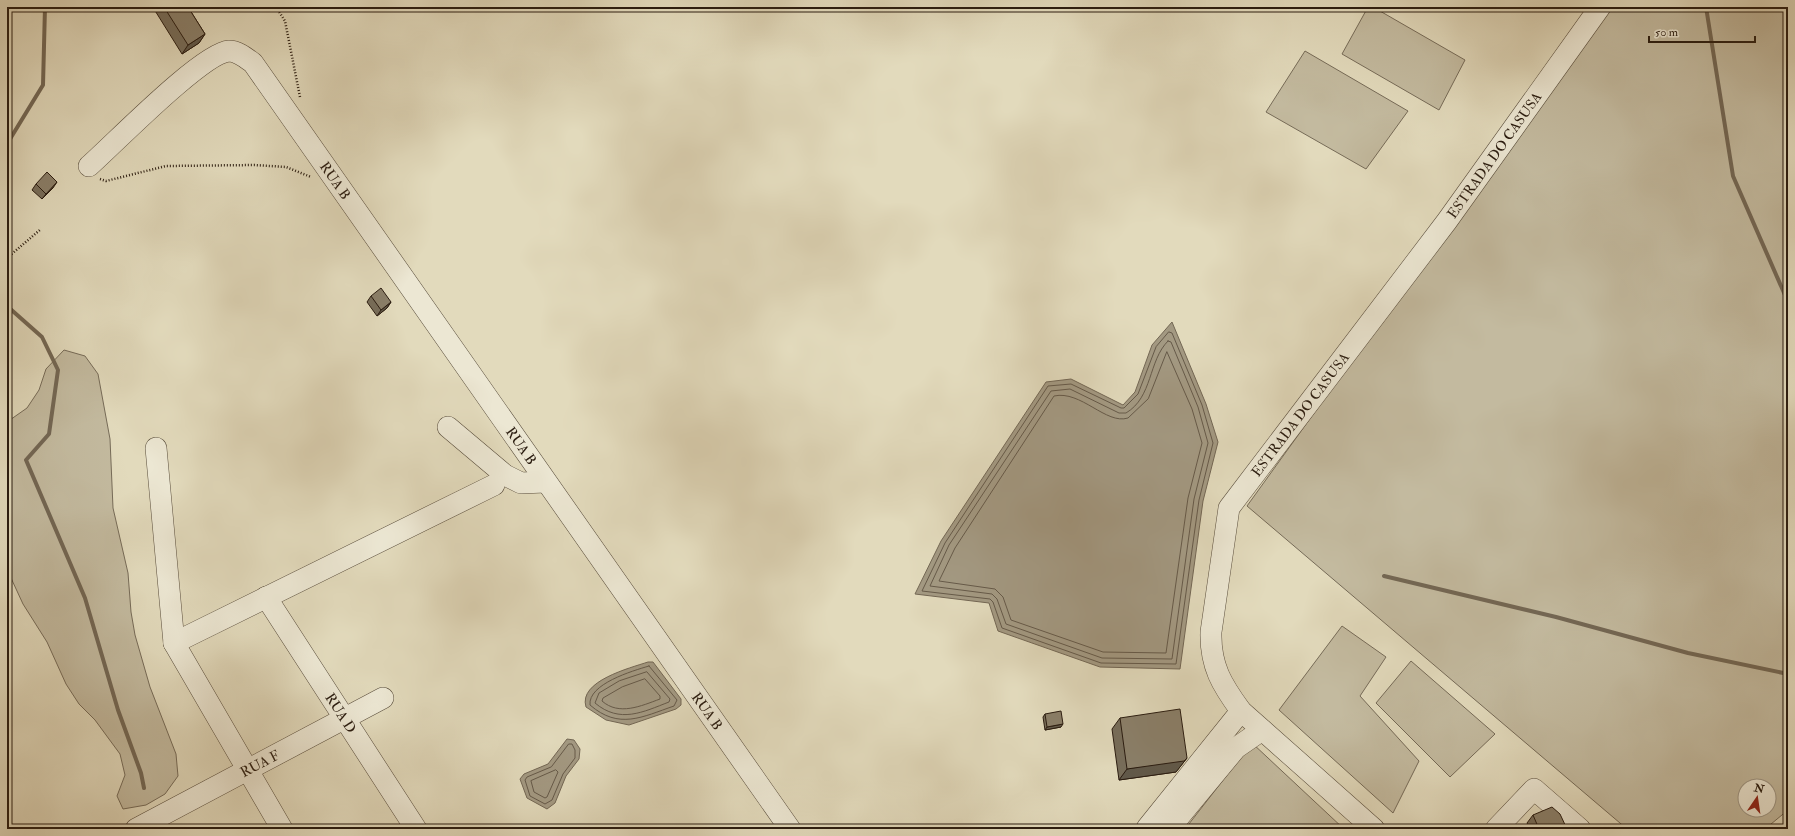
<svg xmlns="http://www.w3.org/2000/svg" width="1795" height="836" font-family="'IM FELL Double Pica',serif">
  <rect width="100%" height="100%" fill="#e2dabc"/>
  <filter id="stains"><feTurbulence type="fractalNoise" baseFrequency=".005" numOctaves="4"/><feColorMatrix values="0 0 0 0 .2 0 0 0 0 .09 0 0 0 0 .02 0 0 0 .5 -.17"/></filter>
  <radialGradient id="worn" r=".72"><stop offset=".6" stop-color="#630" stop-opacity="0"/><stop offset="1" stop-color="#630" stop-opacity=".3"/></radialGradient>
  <g fill="#c3ba9f" stroke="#766b58" fill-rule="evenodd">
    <polygon points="1368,7 1373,7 1465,60 1439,110 1342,54"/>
    <path d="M 1607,7 L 1788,7 L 1788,810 L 1765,829 L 1627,829 L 1247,506 ZM 1745,786 L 1769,786 L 1769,810 L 1745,810 Z"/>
    <polygon points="1305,51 1408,111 1366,169 1266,112"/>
    <polygon points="64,350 85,356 98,374 110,439 113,508 128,573 131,612 135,635 150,687 176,754 178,776 165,794 146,805 123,809 117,796 125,775 120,754 95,720 79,704 66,684 47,642 23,604 11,578 7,550 7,422 27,408 39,390 46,369"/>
    <polygon points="1342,626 1386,657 1360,696 1419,761 1393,813 1279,710"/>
    <polygon points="1411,661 1495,734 1450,777 1376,703"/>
    <polygon points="1252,743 1344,829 1185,829"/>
  </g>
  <g fill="#a39982" stroke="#736754">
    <polygon points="1172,322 1206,404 1218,442 1203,501 1180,669 1100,667 998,631 989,603 915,594 941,541 1046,382 1071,379 1123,405 1135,392 1152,345"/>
    <path d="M 648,662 L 653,662 L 681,699 L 681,705 L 676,709 L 629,725 L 606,720 L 586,707 C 578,681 630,668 648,662 Z"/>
    <polygon points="567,739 574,740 580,749 579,759 566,776 555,803 547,809 527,798 520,779 524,774 548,764"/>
  </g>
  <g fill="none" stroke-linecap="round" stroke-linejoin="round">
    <g stroke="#665a49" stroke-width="1">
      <polygon points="1169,332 1172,333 1202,405 1213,443 1199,500 1176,664 1101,663 1002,628 993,602 990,599 922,591 945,543 1048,386 1071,384 1121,408 1124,408 1138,394 1156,347"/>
      <path d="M 1168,341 L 1171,342 L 1198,407 L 1208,443 L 1194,499 L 1172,659 L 1102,658 L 1006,624 L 997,599 L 992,594 L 930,586 L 949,545 L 1051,391 L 1070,389 L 1119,413 L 1126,413 C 1153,397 1148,361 1168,341 Z"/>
      <path d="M 1167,352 L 1192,409 L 1202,443 L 1188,498 L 1166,653 L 1103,652 L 1011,620 L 1003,597 L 995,589 L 939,581 L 955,548 L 1054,396 C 1081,390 1106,425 1128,418 L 1148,399 Z"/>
      <path d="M 649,666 L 677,700 L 674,706 C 642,717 619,730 590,705 C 588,684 632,671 649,666 Z"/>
      <path d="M 647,672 L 670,699 L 669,702 C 643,712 620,724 595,703 L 599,693 L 619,681 Z"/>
      <path d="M 645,679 L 660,696 L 660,699 C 641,706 619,716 602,701 L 603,698 L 622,687 Z"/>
      <polygon points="569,744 572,744 575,750 575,758 563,774 552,800 545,804 530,796 525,780 527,777 551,767"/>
      <polygon points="556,770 558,772 547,797 545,798 534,792 531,781"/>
    </g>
    <g stroke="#736754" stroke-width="4">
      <polyline points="1706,7 1733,176 1788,302"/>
      <polyline points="7,144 43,85 45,7"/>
      <polyline points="7,306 42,337 58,370 49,434 26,460 85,598 118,710 141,773 144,788"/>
      <polyline points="1384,576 1556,617 1688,653 1788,674"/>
    </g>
    <defs>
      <g id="minor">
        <path id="s1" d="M 89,166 C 113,145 202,53 229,51 C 238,51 246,58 253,63 L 790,829"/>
        <polyline points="448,427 505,475 521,483 545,482"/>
        <polyline points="156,448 174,643 282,829"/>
        <path id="s2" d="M 266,597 L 416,829"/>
        <polyline points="174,643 494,485"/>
        <path id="s3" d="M 136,829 L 383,698"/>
        <polyline points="1148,829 1147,828 1241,711"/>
        <polyline points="1169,829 1236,748 1262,730"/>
        <path id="s4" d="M 1374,829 L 1241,711 C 1222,685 1210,666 1211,632 L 1229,508 L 1447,221 L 1600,7"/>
        <polyline points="1496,829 1534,789 1580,829"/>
      </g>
    </defs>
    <use href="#minor" stroke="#584c3b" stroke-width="22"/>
    <g stroke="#2a1c10" stroke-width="2.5" stroke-dasharray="1 2" stroke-linecap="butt">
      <polyline points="276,7 285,21 300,97"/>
      <polyline points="100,179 106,181 166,166 254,165 286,167 311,177"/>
      <polyline points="7,258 41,229"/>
    </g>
    <use href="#minor" stroke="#ece7d3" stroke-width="21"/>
  </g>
  <g fill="#776d5a" stroke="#2a1c10">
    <polygon points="155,7 188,7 205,34 199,43 182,54 154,9"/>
    <polygon points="36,184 53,188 42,199 32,190"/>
    <polygon points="371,296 391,302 387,308 377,316 367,302"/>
    <polygon points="1045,714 1061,727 1045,730 1043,717"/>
    <polygon points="1120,718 1187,758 1176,772 1119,780 1112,729"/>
    <polygon points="1533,815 1567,829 1530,829 1527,823"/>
  </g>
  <g fill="#61594a" stroke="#2a1c10">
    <polygon points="205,34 199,43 182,54 188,45"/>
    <polygon points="57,182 53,188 42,199 46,194"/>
    <polygon points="391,302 387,308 377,316 381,310"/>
    <polygon points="1063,724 1061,727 1045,730 1047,727"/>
    <polygon points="1187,758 1176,772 1119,780 1127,769"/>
  </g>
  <g fill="#8a7f69" stroke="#2a1c10">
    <polygon points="164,7 188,7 205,34 188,45"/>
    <polygon points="47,172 57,182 46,194 36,184"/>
    <polygon points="381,288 391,302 381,310 371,296"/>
    <polygon points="1180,709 1187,758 1184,761 1127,769 1120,718"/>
    <polygon points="1061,711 1063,724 1047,727 1045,714"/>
    <polygon points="1552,807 1560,814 1567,829 1539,829 1533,815"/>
  </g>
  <g text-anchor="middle" stroke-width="3" stroke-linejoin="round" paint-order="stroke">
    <g font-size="14" fill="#2a1c10" stroke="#ece7d3">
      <text dy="5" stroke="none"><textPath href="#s4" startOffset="831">ESTRADA DO CASUSA</textPath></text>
      <text dy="5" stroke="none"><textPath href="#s1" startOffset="353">RUA B</textPath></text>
      <text dy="5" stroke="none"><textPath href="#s4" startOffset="507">ESTRADA DO CASUSA</textPath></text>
      <text dy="5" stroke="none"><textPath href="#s1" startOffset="677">RUA B</textPath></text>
      <text dy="5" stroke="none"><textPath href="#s1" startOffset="1001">RUA B</textPath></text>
      <text dy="5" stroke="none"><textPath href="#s2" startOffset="138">RUA D</textPath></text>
      <text dy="5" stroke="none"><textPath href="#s3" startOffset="140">RUA F</textPath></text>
    </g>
  </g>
  <rect width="1795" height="836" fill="none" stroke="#e2dabc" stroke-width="24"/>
  <rect x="8" y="8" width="1779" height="820" fill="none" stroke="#2a1c10" stroke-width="2"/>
  <rect x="12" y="12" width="1771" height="812" fill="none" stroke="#2a1c10"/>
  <g transform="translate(1757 798) rotate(13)"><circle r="19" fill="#ece7d3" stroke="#9e9685"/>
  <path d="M0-3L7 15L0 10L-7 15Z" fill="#8f2418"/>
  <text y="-6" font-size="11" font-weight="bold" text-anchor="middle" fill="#2a1c10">N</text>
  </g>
  <path d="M1649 36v6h106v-6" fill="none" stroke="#2a1c10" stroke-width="2"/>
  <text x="1655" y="36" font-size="12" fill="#2a1c10" stroke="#ece7d3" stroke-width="3" paint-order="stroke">50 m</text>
  <rect width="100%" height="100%" filter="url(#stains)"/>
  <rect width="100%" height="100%" fill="url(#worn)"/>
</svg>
